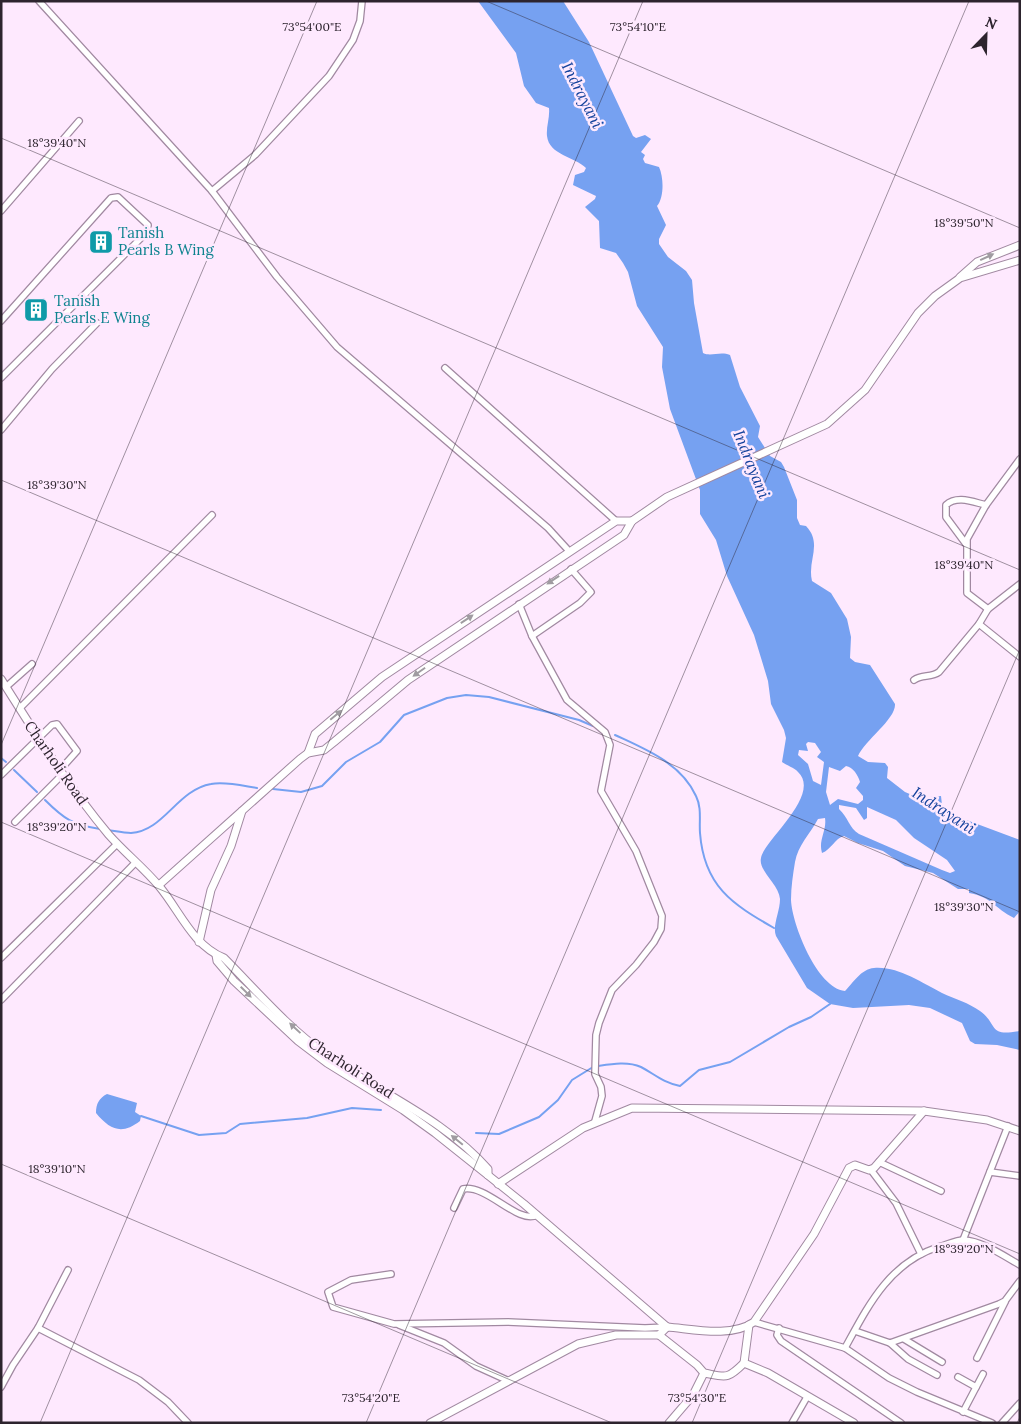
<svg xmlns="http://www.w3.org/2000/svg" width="1021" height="1424" font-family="Lora,serif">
  <rect width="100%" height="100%" fill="#fee9fe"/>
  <g fill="#76a1f1" fill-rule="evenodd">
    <path d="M 478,1 L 563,1 L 589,42 L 633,136 L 636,138 L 645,135 L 651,139 L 641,152 L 645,155 L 643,159 L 645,163 L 659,167 C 664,178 664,198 657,206 L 666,225 L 659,239 L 659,244 L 668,257 L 686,271 L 692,280 L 694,303 L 703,353 C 711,357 720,351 730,355 L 740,387 L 760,426 L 758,437 L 770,456 L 781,462 L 784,467 L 797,500 L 797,518 L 800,525 L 806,526 C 823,544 807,560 812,581 L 831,593 L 847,619 L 851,637 L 850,658 L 855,662 L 870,665 L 895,704 C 896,719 865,740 858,756 L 868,762 L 885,763 L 888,767 L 887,778 L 905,792 L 919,798 L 941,796 L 942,805 L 953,815 L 1020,840 L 1020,911 L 1014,918 C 994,908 992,897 969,893 L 969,889 L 958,889 L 933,873 L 905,866 L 883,851 L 858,843 L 844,836 C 835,838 831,850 822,853 C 818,840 827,831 825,818 L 818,819 C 810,834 798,845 795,862 C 793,874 791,887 791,900 C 792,924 817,988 845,991 C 853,983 861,969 874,968 C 898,966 922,983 942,993 C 955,999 969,1003 980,1011 C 999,1025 987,1037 1020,1031 L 1020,1050 L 997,1045 L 975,1044 L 970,1041 L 962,1023 L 930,1008 L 909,1005 L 853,1008 L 830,1004 L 807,988 L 776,936 C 772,926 780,912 780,899 C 779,884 758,871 761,858 C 764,840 822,795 798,772 C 794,767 787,766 782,762 L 786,738 L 784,730 L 771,704 L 768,681 L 754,635 L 727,576 L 716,540 L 700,514 L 700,490 L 670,409 L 662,367 L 663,347 L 637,306 L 628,272 L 623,263 L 616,253 L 600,248 L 599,221 L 585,207 L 595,199 L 596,196 L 573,185 L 575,175 L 584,172 L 586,168 C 575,157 549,155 547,136 C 546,127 550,118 549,108 L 536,103 L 524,86 L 516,53 ZM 808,742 L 815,743 L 821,752 L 817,757 L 824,762 L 821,785 L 813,781 L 808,764 L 798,755 L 799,750 L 808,751 L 806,744 ZM 846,766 C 853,767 858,775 860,782 L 856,788 L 863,796 L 863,800 L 858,804 L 838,799 L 830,805 L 826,792 L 829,767 L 840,771 ZM 839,805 L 856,808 L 864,820 L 867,818 L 867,807 L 896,820 L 914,838 L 947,860 L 955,871 L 950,873 L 942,870 L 859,834 C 849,828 848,817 839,809 Z"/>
    <path d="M 107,1094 L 134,1102 L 137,1103 L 135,1112 L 141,1116 L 140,1121 C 122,1135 110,1130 96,1113 C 96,1104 99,1098 107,1094 Z"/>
  </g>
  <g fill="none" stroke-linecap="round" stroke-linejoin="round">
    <g stroke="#76a1f1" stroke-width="2">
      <path d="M 615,735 C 645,749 681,763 696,796 C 702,808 699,821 700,833 C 704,886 732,904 774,928"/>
      <polyline points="1,758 6,762"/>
      <polyline points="14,770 37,792"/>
      <polyline points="273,789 301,792 322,786 346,762 380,742 404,715 447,698 466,695 489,697 579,720 593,726"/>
      <path d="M 45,800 C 64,819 73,825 100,829"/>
      <path d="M 108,830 C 115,831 124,833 131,833 C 164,831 177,790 211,784 C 225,781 244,786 257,788"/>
      <path d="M 598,1066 C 611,1064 628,1061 641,1067 C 656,1075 662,1082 680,1086 L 699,1070 L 730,1062 L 789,1027 L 811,1017 L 830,1004"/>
      <polyline points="141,1116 199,1135 226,1133 240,1124 307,1118 352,1108 381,1110"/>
      <polyline points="476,1133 499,1134 539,1117 558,1100 572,1080 593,1067"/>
    </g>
    <defs>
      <g id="minor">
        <polyline points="39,1 212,191 255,155 329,76 353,40 360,21 362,1"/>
        <polyline points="212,191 277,277 337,347 548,528 569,551"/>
        <polyline points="1,211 79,121"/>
        <polyline points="1,321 111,198 118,197 148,225 147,232 1,378"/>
        <polyline points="445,368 616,521"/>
        <polyline points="1,430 52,369 97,323"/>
        <path d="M 966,544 L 946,517 L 946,505 C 957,495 973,502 986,505"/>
        <polyline points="519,604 532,636 567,700 605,732 610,745 601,791 636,851 662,916 661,929 654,942 636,965 612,990 599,1023 596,1035 595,1074 601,1087 602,1096 595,1121"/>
        <polyline points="988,609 967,593 967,539 986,505 1020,459"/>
        <polyline points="979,624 1020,657"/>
        <polyline points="532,636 580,603 591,592 571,569"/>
        <path d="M 914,680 C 922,674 931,678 939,672 L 979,624 L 988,609 L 1020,584"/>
        <polyline points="6,687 32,664"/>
        <polyline points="20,708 212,515"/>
        <polyline points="1,775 52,725 57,724 77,751 59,771"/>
        <polyline points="15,822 62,775"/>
        <polyline points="1,958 117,844"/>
        <polyline points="1,1000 135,863"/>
        <polyline points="879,1162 941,1191"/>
        <polyline points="871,1170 896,1203 921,1254"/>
        <polyline points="990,1172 1020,1176"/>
        <path d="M 454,1208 L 463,1189 C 487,1184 518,1225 537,1215"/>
        <polyline points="963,1240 1008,1126"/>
        <polyline points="391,1274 351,1280 328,1292 333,1307 394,1324 508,1322 645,1328 667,1327"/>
        <polyline points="754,1322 845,1348 889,1378 917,1392 992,1423"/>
        <polyline points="399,1325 444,1343 476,1366 509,1381"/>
        <polyline points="38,1328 139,1380 168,1402 188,1423"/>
        <polyline points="779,1328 777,1335 781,1341 901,1423"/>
        <polyline points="855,1331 890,1343 999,1304 1005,1301 1020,1281"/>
        <polyline points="904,1339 942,1362"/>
        <polyline points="890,1343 908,1359 937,1375"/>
        <path d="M 845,1348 C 868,1306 889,1263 938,1247 C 946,1245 956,1240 964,1240 C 982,1241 1004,1256 1020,1265"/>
        <polyline points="977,1358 1005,1302"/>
        <polyline points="958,1377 976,1387"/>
        <polyline points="1,1387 13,1365 38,1328 68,1270"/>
        <polyline points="963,1412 983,1374"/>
        <polyline points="792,1423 807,1397"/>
        <polyline points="1002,1423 1020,1403"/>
      </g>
      <g id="tertiary">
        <polyline points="960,277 977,262 1020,245"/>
        <path d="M 1,679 C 35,733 68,786 109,835 C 125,853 144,868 159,886 C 180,911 192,945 224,958 C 256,990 287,1027 324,1053 C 378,1093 442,1117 488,1169 L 488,1175"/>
        <polyline points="308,753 315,734 382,677 616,521 632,521"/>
        <polyline points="159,885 300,759 308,753 324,750 334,742 408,680 624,535 632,521 667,497 827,424 865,390 918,313 935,296 960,278 1020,260"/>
        <polyline points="199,942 211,890 231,846 242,811"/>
        <polyline points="216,955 217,961 234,981 298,1041 327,1063 403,1110 435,1133 524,1204 667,1327"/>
        <polyline points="498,1184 583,1128 632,1108 924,1111 987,1120 1020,1131"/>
        <polyline points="749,1325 744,1363 768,1373 854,1423"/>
        <path d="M 667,1327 C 693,1329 731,1338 754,1322 L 814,1234 L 849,1168 L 855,1165 L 869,1170 L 874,1168 L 924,1111"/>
        <path d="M 659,1335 L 697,1365 L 704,1373 C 726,1377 727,1380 744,1363"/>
        <polyline points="430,1423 578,1344 616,1335 659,1335 667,1327"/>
        <polyline points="669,1423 693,1395 704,1373"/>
      </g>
    </defs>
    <use href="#minor" stroke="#a189a1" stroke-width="8"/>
    <use href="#tertiary" stroke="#a189a1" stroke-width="9"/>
    <use href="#minor" stroke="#fff" stroke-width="5.5"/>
    <use href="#tertiary" stroke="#fff" stroke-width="7"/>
  </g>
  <defs><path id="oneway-solid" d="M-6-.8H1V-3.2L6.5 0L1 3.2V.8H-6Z" transform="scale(1.25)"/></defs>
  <g fill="#a09ca1">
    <use href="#oneway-solid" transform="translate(987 257) rotate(-25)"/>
    <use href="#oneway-solid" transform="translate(553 580) rotate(146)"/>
    <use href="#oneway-solid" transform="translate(467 619) rotate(-34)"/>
    <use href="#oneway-solid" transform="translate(419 672) rotate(145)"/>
    <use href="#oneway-solid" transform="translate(336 715) rotate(-40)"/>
    <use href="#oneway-solid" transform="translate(246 992) rotate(45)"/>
    <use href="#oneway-solid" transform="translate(295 1028) rotate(-137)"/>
    <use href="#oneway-solid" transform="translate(457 1140) rotate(-141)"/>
  </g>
  <path fill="none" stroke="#2d242e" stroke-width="1" stroke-opacity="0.45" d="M 486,1 L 1020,228M 1,138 L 1020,570M 1,480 L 1020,912M 1,745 L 317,1M 1,822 L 1020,1254M 1,1164 L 612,1423M 40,1423 L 643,1M 366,1423 L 969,1M 692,1423 L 1020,649M 1017,1423 L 1020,1417"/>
  <defs>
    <symbol id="building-square" viewBox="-11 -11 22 22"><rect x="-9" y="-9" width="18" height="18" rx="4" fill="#0f9aa8" stroke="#fee9fe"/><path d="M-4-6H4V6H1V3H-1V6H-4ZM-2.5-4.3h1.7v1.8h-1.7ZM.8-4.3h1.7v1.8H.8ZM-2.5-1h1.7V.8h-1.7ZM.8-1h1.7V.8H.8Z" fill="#fff"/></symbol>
  </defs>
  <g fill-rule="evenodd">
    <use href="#building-square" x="87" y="228" width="28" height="28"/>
    <use href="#building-square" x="22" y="296" width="28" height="28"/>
  </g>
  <g text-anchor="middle" stroke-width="5" stroke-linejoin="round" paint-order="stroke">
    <g font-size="15" fill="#0d838f" stroke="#fee9fe" text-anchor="start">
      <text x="118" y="238">Tanish<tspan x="118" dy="17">Pearls B Wing</tspan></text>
      <text x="54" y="306">Tanish<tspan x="54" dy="17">Pearls E Wing</tspan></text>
    </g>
    <g font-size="15" fill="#2d242e" stroke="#fee9fe">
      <text transform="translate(56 763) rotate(55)" y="5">Charholi Road</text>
      <text transform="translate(351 1068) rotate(33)" y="5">Charholi Road</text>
    </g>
    <g font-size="16" font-style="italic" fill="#14429c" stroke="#fee9fe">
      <text transform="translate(583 95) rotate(63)" y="6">Indrayani</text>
      <text transform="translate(752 464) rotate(68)" y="6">Indrayani</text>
      <text transform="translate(944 810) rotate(33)" y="6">Indrayani</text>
    </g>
  </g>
  <g font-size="12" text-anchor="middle" fill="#2d242e" stroke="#fee9fe" stroke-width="5" stroke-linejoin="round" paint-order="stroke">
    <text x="312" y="31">73°54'00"E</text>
    <text x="638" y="31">73°54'10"E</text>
    <text x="57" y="147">18°39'40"N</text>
    <text x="964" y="227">18°39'50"N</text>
    <text x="57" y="489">18°39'30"N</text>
    <text x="964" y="569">18°39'40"N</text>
    <text x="57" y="831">18°39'20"N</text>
    <text x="964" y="911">18°39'30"N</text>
    <text x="57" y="1173">18°39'10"N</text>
    <text x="964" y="1253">18°39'20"N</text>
    <text x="371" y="1402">73°54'20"E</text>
    <text x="697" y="1402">73°54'30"E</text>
  </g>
  <rect width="1021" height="1424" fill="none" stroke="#2d242e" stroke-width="5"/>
  <g transform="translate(986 35) rotate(23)" stroke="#fee9fe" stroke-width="4" paint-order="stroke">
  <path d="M0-4L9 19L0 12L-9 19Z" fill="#2d242e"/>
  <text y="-8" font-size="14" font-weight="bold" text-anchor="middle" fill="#2d242e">N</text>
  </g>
</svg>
